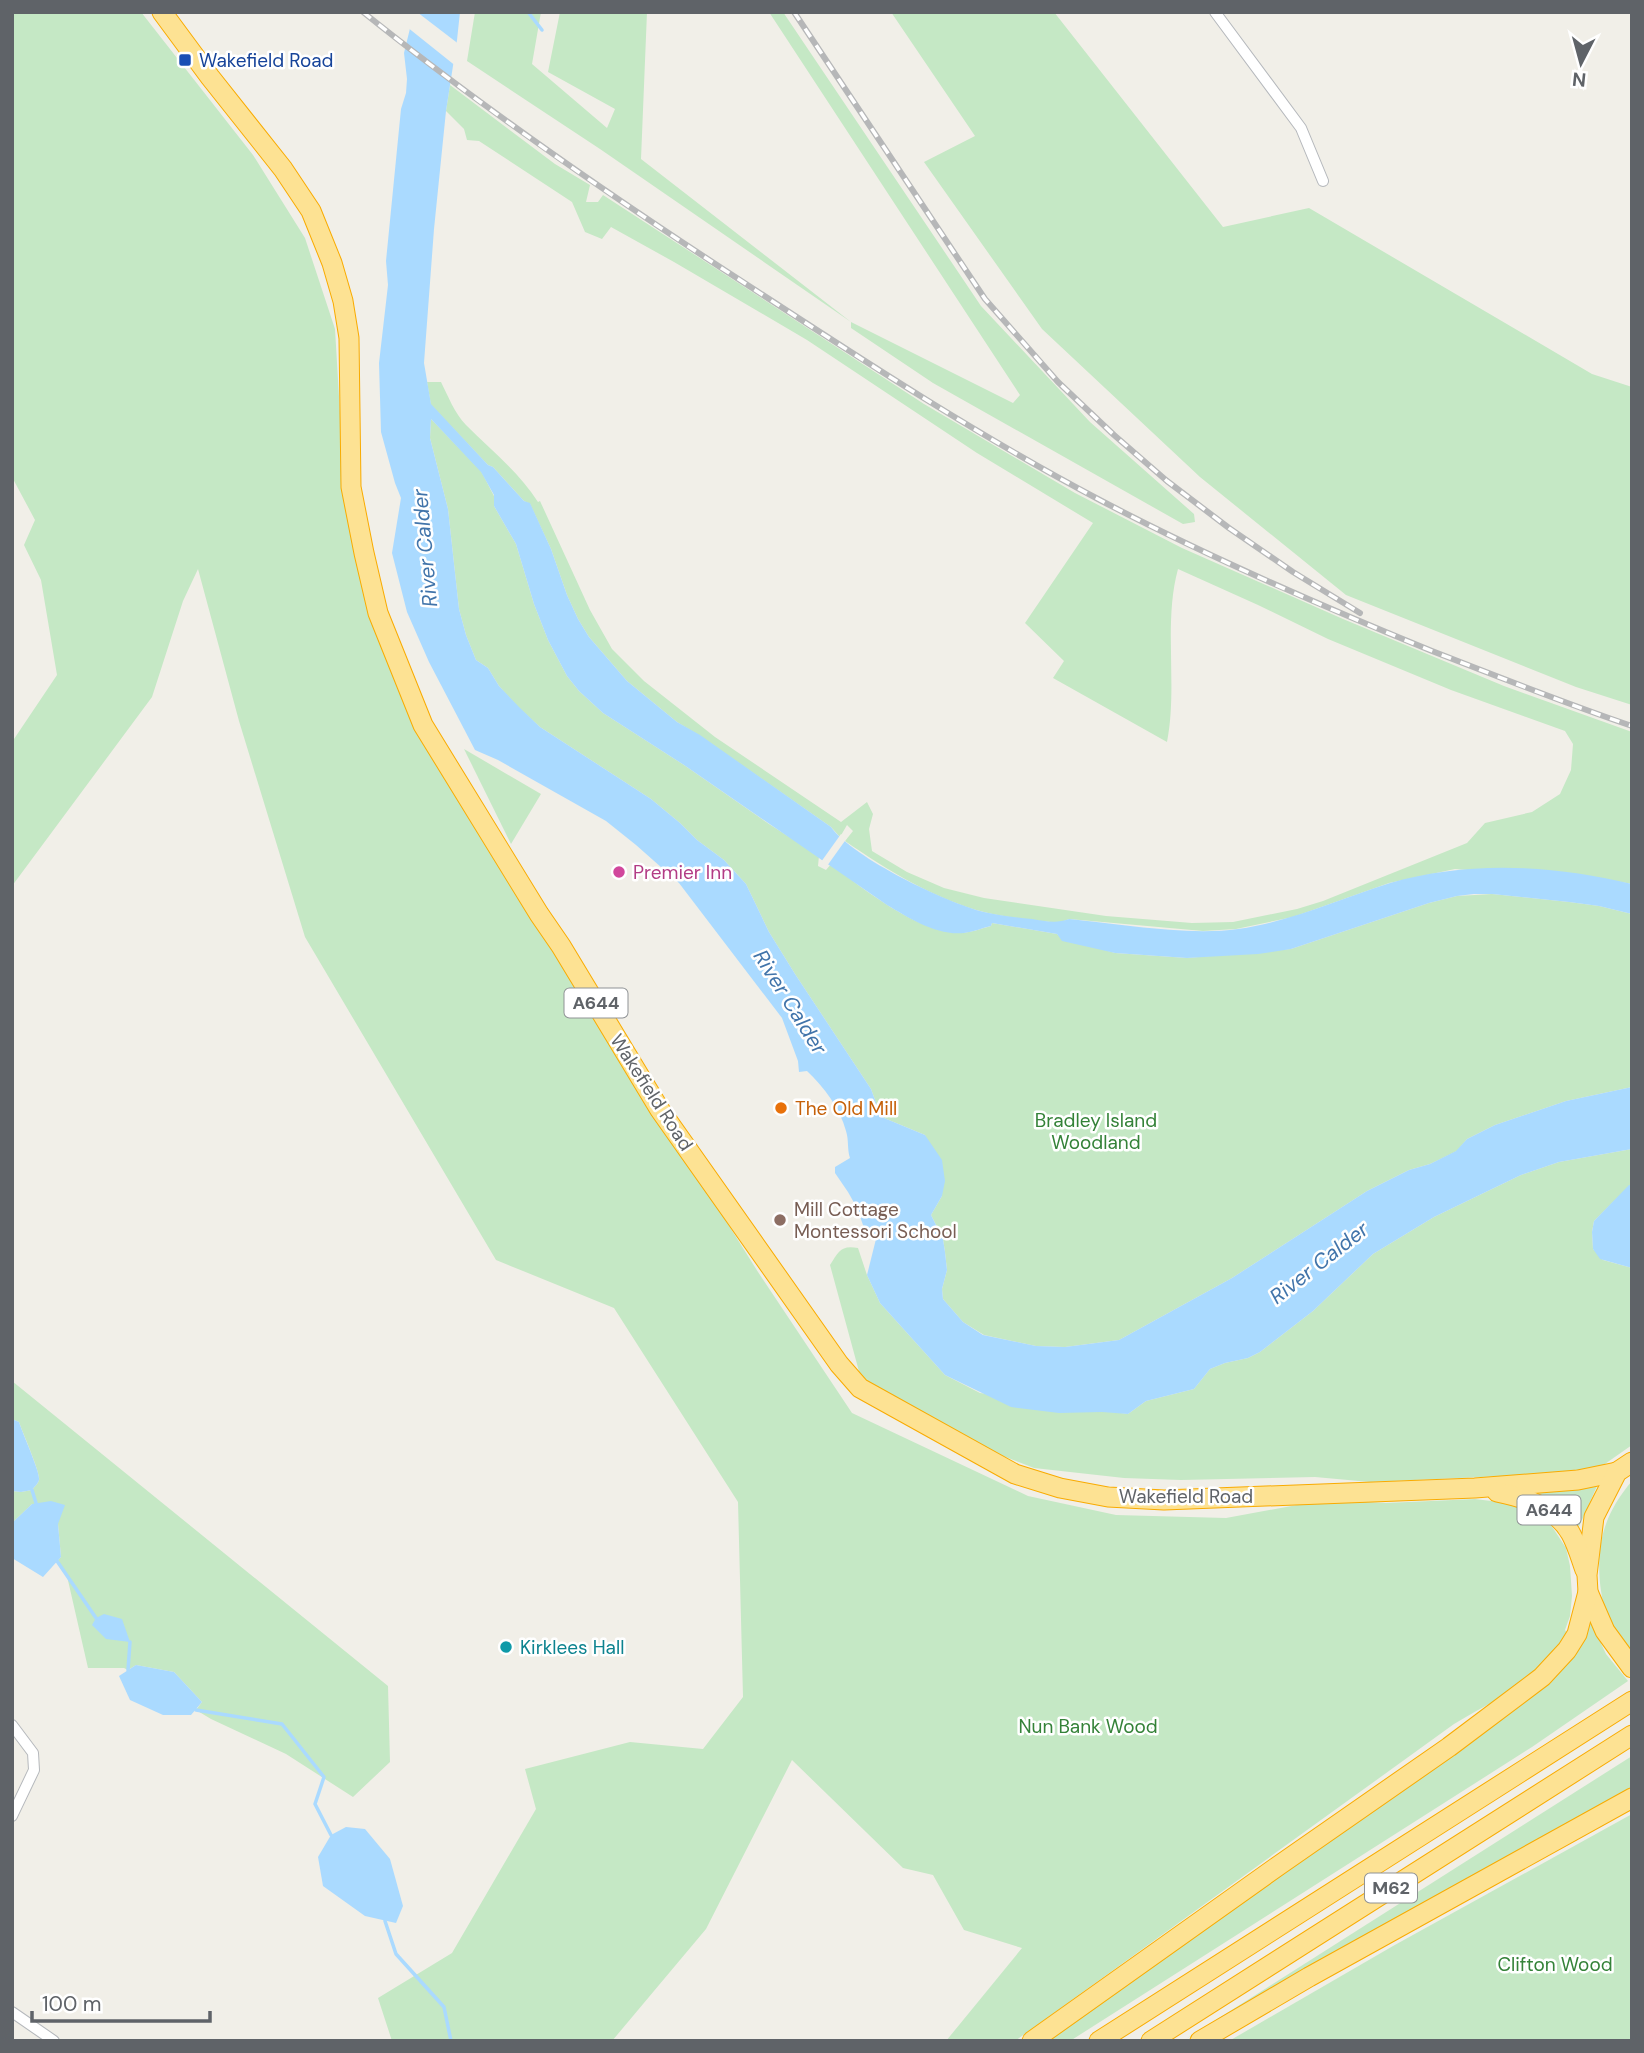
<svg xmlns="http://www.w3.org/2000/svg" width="1644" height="2053" font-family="'DM Sans',sans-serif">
  <rect width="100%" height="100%" fill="#f1efe8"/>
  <g fill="#c5e8c5">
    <path d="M 12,12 L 141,12 L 253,155 L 305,238 L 335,329 L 345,498 L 426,742 L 758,1272 L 852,1413 L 1028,1496 L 1116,1515 L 1226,1518 L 1324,1500 L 1386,1503 L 1475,1499 L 1507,1503 L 1532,1513 L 1551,1525 L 1566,1548 L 1570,1566 L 1572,1596 L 1570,1616 L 1565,1630 L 1567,1633 C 1542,1681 1498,1697 1454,1724 L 1015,2041 L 946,2041 L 1022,1948 L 964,1930 L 933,1875 L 903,1868 L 792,1760 L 706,1929 L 612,2041 L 392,2041 L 378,1998 L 452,1953 L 536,1809 L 525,1769 L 630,1742 L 703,1749 L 743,1697 L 738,1502 L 614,1308 L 496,1260 L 305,937 L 239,721 L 198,569 L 183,601 L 152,697 L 12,886 L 12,742 L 57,675 L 41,580 L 24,545 L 35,520 L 12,477 Z"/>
    <polygon points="475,12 541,12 532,64 607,128 615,109 548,72 560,12 647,12 641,159 851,322 1013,403 1020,395 769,12 783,12 981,306 1090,422 1194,514 1195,522 1183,524 933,383 851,328 851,322 600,149 467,61"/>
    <polygon points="891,12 1054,12 1223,227 1309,208 1592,374 1632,387 1632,705 1576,687 1346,595 1200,477 1042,329 924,162 975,136"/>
    <path d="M 450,85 L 555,164 L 590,185 L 586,202 L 598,202 L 603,195 L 924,404 L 1075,493 L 1182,548 L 1343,619 L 1504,686 L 1632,732 L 1632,884 L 1621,882 L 1455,869 L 1389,883 L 1293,917 L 1236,929 L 1203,931 L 1069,919 L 1059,923 C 1034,920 1008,918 984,912 C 934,899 887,870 845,841 L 853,831 L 847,825 L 840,837 L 831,827 L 700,736 L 677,722 L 627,681 L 589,637 L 578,619 L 567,595 L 551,549 L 530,504 L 524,501 L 493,467 L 488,465 L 431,405 L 427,382 L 441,382 C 448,396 455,414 466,425 C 491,450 519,472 538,502 L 540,501 L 590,610 L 612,649 L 644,681 L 715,737 L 841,822 L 867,802 L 873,814 L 869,829 L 872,851 L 907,872 L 944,888 L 984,898 L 1106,916 L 1192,923 L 1233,922 L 1297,909 L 1323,901 L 1467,843 L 1485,823 L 1532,812 L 1560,794 L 1571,770 L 1573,744 L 1565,731 L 1451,690 L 1328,639 L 1258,605 L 1178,569 C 1163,624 1178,686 1167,742 L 1053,678 L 1064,661 L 1025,623 L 1093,523 L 977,453 L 807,340 L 674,262 L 611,227 L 602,239 L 585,232 L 572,202 L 479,141 L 467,140 L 464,129 L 446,111 Z"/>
    <path d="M 431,419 L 481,471 L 494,496 L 494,506 L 516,544 L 534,604 L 548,640 L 567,676 L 579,691 L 603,713 L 684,765 L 769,824 L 819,856 L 818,866 L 826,870 L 831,864 C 863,889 917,932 959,933 C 970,933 980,929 991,926 L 992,923 L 1057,934 L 1060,937 L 1115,953 L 1187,958 L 1291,949 L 1429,903 L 1457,896 L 1492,894 L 1569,902 L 1599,906 L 1632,914 L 1632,1087 L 1566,1101 L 1495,1125 L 1467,1139 L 1457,1151 L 1430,1164 L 1409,1170 L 1367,1191 L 1232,1278 L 1119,1340 L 1065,1347 L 1036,1346 L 984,1335 L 963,1322 L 943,1299 L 942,1289 L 947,1270 L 945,1252 L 943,1239 L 931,1215 L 942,1196 L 925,1135 L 884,1118 L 878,1108 L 871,1089 L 795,974 L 769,932 L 746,884 L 724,860 L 697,840 L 680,823 L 651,799 L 540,727 L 518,707 L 499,686 L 488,668 L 476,660 L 466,635 L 459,609 L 448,509 L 430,438 Z"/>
    <polygon points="464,749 541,794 511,844"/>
    <path d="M 1632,1149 L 1632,1185 L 1629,1186 L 1594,1221 L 1592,1232 L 1593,1249 L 1603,1260 L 1632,1268 L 1632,1445 L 1602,1466 L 1574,1473 L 1370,1482 L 1315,1477 L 1181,1480 L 1124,1478 L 1034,1468 L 985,1449 L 873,1388 L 860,1375 L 830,1265 C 839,1251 841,1245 858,1248 L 867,1275 L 880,1303 L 945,1375 L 980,1393 L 1128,1414 L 1146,1401 L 1194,1389 L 1210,1369 L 1225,1363 L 1248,1358 L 1260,1352 L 1313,1311 L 1373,1254 L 1434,1217 L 1521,1175 L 1559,1162 Z"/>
    <path d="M 12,1381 L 388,1686 L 390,1762 L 353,1797 L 286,1754 L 211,1719 L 196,1710 L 202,1702 L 174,1672 L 136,1665 L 128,1670 L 124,1668 L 88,1668 L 67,1576 L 57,1561 L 61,1557 L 58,1524 L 32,1504 L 12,1523 L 12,1491 L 21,1492 L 32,1490 C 35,1486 38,1484 39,1480 C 41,1474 22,1431 19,1422 L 12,1419 Z"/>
    <path d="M 1632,1481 L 1632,1659 C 1624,1647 1615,1635 1609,1623 C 1604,1614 1603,1601 1601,1591 C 1595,1547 1603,1515 1632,1481 Z"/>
    <polygon points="1597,1486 1578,1529 1558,1505 1535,1491"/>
    <polygon points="1590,1620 1606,1654 1628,1681 1532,1747 1070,2041 1045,2041 1453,1753"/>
    <polygon points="1632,1756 1632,1791 1186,2039"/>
    <polygon points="1632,1814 1632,2041 1229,2041 1393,1946"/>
  </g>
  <g fill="#aadaff">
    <path d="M 414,12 L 460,12 L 457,40 L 446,111 L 434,229 L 424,363 L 431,404 L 488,465 L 493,467 L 524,501 L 530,503 L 551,549 L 567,595 L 578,619 L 589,637 L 627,681 L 677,722 L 700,735 L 831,827 C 853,858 947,903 984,912 C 1000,916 1016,917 1032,919 C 1045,921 1056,924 1069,919 C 1120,924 1188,936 1238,929 C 1293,921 1339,899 1390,883 C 1469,860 1553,865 1632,884 L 1632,914 L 1599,906 L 1569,902 L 1492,894 L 1474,894 L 1457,896 L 1429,903 L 1291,949 L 1258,954 L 1187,958 L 1115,953 L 1062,941 L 1057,934 L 992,923 L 991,926 C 982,928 973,932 964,933 C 937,936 909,918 887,905 L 684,765 L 603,713 L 579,691 L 567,676 L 548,640 L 534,604 L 516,544 L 494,506 L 494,495 L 481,472 L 431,419 L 430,438 L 448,509 L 459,609 L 466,635 L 476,660 L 488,668 L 499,686 L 519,707 L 540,727 L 651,799 L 680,823 L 697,840 L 724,860 L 746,884 L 769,932 L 795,974 L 871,1089 L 878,1108 L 884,1118 L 925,1135 L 942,1160 L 945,1181 L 942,1196 L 931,1215 L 943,1239 L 945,1252 L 947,1270 L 942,1289 L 943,1299 L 963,1322 L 983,1335 L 1036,1346 L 1065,1347 L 1119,1340 L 1232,1278 L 1367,1191 L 1409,1170 L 1430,1164 L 1456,1151 L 1467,1139 L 1495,1125 L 1566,1101 L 1632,1087 L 1632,1149 L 1559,1162 L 1521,1175 L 1434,1217 L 1373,1254 L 1313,1311 L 1260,1352 L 1248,1358 L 1225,1363 L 1210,1369 L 1194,1389 L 1146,1401 L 1128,1414 L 1102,1412 L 1059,1413 L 1011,1407 L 945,1375 L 880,1303 L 867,1275 L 876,1239 L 863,1225 L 857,1208 L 848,1192 L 835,1173 L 835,1167 L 850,1158 C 847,1149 849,1140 846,1131 C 840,1108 824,1087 807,1071 L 799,1072 L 798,1061 L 782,1018 L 679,883 L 636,845 L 606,821 L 498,760 L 475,750 L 429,662 L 407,612 L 392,553 L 401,498 L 395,483 L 381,432 L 379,363 L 388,285 L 386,261 L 401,109 L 406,93 L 407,79 L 404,53 Z"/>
    <polygon points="1629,1185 1632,1185 1632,1268 1600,1259 1593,1249 1592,1232 1594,1221"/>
    <path d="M 12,1419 L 19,1422 C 22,1432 41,1474 39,1480 C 38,1484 34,1487 32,1490 L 21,1492 L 12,1491 Z"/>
    <polygon points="51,1501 65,1505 58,1524 61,1557 43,1577 12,1558 12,1523 32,1504"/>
    <polygon points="104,1614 122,1619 130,1642 106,1639 92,1625 96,1618"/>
    <polygon points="136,1665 174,1672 202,1702 191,1715 163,1715 130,1700 119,1676"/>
    <polygon points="346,1827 365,1829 390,1859 403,1906 396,1923 365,1916 323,1886 318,1857 331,1835"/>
  </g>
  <g fill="#f1efe8">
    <polygon points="410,12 417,12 460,45 457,67 407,27"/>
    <polygon points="841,834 847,838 827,866 821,862"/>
  </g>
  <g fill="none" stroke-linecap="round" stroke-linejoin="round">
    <g stroke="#aadaff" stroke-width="3.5">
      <polyline points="528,12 542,30"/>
      <polyline points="32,1490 36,1503"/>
      <polyline points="57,1561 96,1618"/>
      <polyline points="128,1670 130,1642"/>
      <polyline points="196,1710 282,1724 324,1777 315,1804 331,1835"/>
      <polyline points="385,1921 396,1954 444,2007 451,2041"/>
    </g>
    <defs>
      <g id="street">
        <polyline points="1215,12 1301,128 1323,181"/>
        <polyline points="12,1725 33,1753 34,1770 12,1816"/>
        <polyline points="12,2012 54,2041"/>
      </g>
      <g id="highway">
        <polyline points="162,12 210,77 283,169 311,211 332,263 343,301 349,338 351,487 364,553 378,613 423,725 539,914 561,946 660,1110 839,1364 860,1388 1015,1474 1060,1488 1108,1497 1164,1500 1475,1488 1578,1480 1617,1472"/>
        <polyline points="1632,1462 1617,1472 1594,1517 1587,1575 1588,1592 1605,1631 1632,1668"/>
        <path d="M 1497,1492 C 1526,1498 1556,1507 1571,1534 C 1577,1545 1581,1559 1585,1570"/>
        <polyline points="1032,2041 1278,1866 1449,1747 1542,1677 1567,1650 1577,1634 1588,1592"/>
        <polyline points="1099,2041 1632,1701"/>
        <polyline points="1151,2041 1632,1735"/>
        <polyline points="1200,2041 1309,1977 1632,1798"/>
      </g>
    </defs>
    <use href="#street" stroke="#b5b8bc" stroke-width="12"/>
    <use href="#highway" stroke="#f9ab00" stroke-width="21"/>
    <use href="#street" stroke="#fff" stroke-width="10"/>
    <use href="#highway" stroke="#fde293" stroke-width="19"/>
    <defs>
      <g id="rail">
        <path d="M 363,12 C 485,110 615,199 746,284 C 861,359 977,435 1098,499 C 1206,556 1319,605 1432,651 C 1499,677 1564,703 1632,726"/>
        <polyline points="794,12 985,299 1058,382 1114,435 1167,481 1229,528 1293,572 1360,613"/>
      </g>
    </defs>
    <use href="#rail" stroke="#b6b7b8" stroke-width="6"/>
    <use href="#rail" stroke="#fff" stroke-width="3.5" stroke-dasharray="10" stroke-linecap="butt"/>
  </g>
  <rect fill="#1a4fb4" stroke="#fff" stroke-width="2.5" x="178" y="53" width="14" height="14" rx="3.5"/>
  <circle fill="#d1479c" stroke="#fff" stroke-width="2.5" cx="619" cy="872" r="7"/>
  <circle fill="#e8710a" stroke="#fff" stroke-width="2.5" cx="781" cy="1108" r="7"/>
  <circle fill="#8d6e63" stroke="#fff" stroke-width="2.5" cx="780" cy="1220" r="7"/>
  <circle fill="#0f9aa8" stroke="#fff" stroke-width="2.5" cx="506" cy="1647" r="7"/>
  <g text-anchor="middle" stroke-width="5" stroke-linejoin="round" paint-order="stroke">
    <g fill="#fff" stroke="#8f9295" stroke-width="2">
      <rect x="564.5" y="988.5" width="63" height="29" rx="5"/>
      <rect x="1517.5" y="1495.5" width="63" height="29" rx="5"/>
      <rect x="1365" y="1873.5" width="52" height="29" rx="5"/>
    </g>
    <g font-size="18" font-weight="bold" fill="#5f6368">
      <text x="596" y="1009">A644</text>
      <text x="1549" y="1516">A644</text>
      <text x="1391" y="1894">M62</text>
    </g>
    <g font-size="19" fill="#164399" stroke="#fff" text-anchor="start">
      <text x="199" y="67">Wakefield Road</text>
    </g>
    <g font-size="19" fill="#b23c85" stroke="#fff" text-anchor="start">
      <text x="633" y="879">Premier Inn</text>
    </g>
    <g font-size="19" fill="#5f6368" stroke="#fff">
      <text transform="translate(652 1092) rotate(57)" y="7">Wakefield Road</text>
      <text x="1186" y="1503">Wakefield Road</text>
    </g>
    <g font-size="19" fill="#c56008" stroke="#fff" text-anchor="start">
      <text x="795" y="1115">The Old Mill</text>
    </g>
    <g font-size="19" fill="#348238" stroke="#fff">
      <text x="1096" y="1127">Bradley Island<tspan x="1096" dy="22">Woodland</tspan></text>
      <text x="1088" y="1733">Nun Bank Wood</text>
      <text x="1555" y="1971">Clifton Wood</text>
    </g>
    <g font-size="19" fill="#785e54" stroke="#fff" text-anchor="start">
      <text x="794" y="1216">Mill Cottage<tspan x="794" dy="22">Montessori School</tspan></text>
    </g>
    <g font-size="19" fill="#0d838f" stroke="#fff" text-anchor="start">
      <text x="520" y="1654">Kirklees Hall</text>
    </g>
    <g font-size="21" font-style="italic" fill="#4174aa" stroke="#fff">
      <text transform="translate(425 548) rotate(-95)" y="7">River Calder</text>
      <text transform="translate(790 1002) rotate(58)" y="7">River Calder</text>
      <text transform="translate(1319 1263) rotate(-38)" y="7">River Calder</text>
    </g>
  </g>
  <rect width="1644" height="2053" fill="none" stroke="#5f6368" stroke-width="28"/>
  <g transform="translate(1581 63) rotate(186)" stroke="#ffffff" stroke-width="5" paint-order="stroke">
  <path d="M0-5L12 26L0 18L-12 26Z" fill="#5f6368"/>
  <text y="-10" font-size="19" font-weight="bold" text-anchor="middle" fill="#5f6368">N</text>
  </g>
  <path d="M32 2011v10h178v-10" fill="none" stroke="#5f6368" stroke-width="3.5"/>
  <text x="42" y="2011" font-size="21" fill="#5f6368" stroke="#ffffff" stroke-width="5" paint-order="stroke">100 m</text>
</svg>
